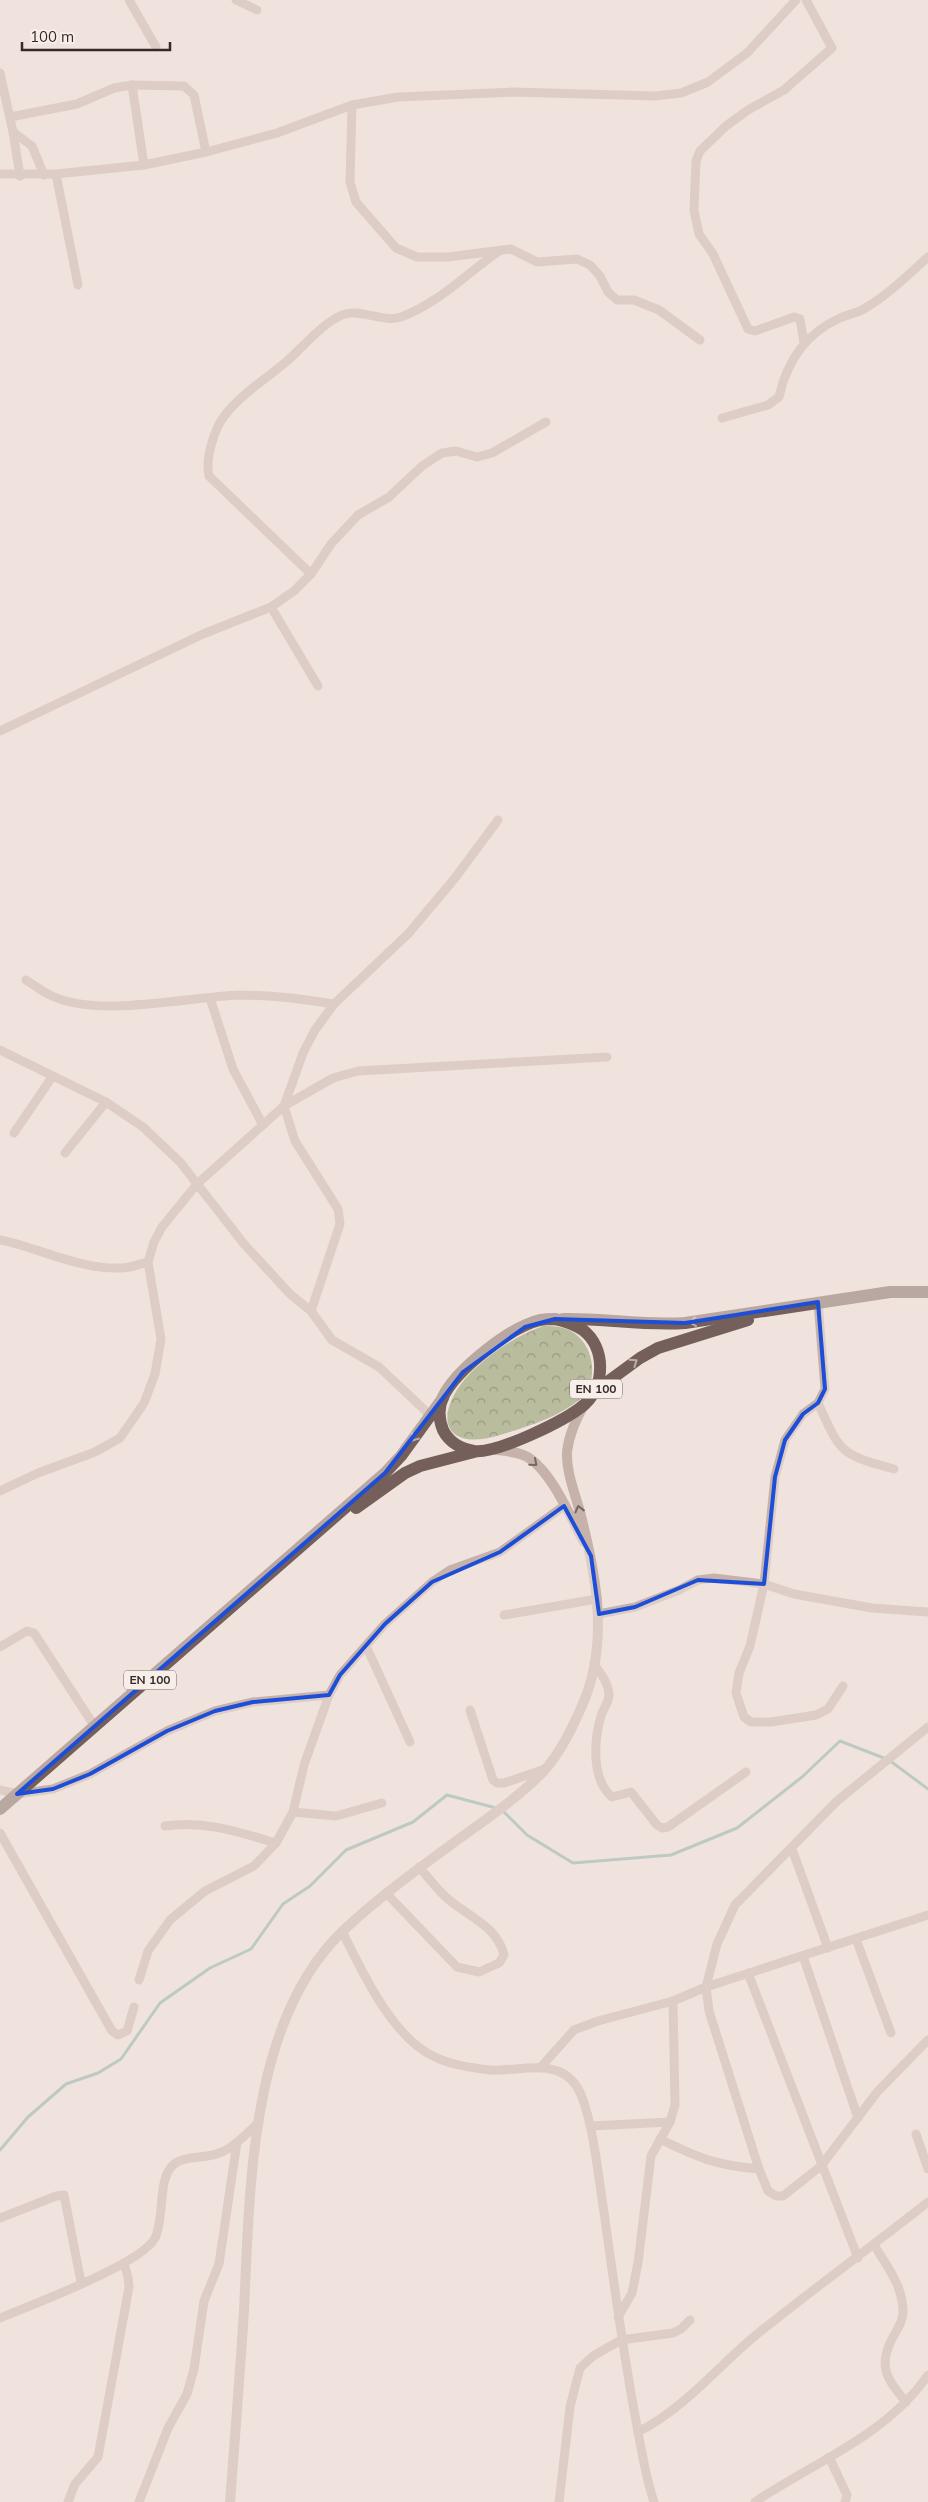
<svg xmlns="http://www.w3.org/2000/svg" width="928" height="2502" font-family="Mulish,sans-serif">
  <defs>
    <pattern id="park-crowns" width="20" height="18" patternUnits="userSpaceOnUse" patternTransform="scale(1.25)"><rect width="20" height="18" fill="#b9bd9e"/><path d="M2 6a3 3 0 1 1 6 0M12 15a3 3 0 1 1 6 0" fill="none" stroke="#979a81"/></pattern>
  </defs>
  <rect width="100%" height="100%" fill="#f0e3dd"/>
  <path fill="url(#park-crowns)" d="M 543,1326 C 552,1326 560,1326 569,1330 C 594,1342 601,1381 579,1400 C 557,1418 526,1427 500,1435 C 446,1452 432,1419 465,1379 C 484,1357 515,1336 543,1326 Z"/>
  <g fill="none" stroke-linecap="round" stroke-linejoin="round">
    <g stroke="#7faaa3" stroke-width="3">
      <polyline points="502,1810 527,1835 573,1863 671,1855 737,1828 802,1777 840,1741 889,1760 928,1789"/>
      <polyline points="0,2150 28,2117 66,2084 98,2073 121,2059 160,2003 210,1968 251,1949 283,1904 310,1886 346,1850 413,1822 447,1795 496,1808"/>
    </g>
    <g stroke="#c6b2aa" stroke-width="9">
      <polyline points="129,0 156,47"/>
      <polyline points="236,0 257,10"/>
      <polyline points="0,73 13,132 20,176"/>
      <polyline points="132,85 144,165"/>
      <polyline points="352,105 350,182 356,202 396,248 417,257 448,257 511,249 537,262 577,259 590,265 600,276 608,292 617,300 634,300 659,310 700,340"/>
      <polyline points="10,117 77,104 114,88 132,85 184,86 194,95 206,152"/>
      <polyline points="13,132 32,146 44,175"/>
      <polyline points="0,174 56,174 144,165 206,152 277,133 352,105 398,97 513,92 655,96 681,93 708,82 747,53 796,0"/>
      <polyline points="56,174 78,285"/>
      <polyline points="804,342 800,319 794,317 755,331 748,329 713,254 699,234 694,210 696,161 700,151 726,126 748,110 784,90 832,48 806,0"/>
      <path d="M 722,418 L 768,405 L 779,397 C 787,361 806,333 840,318 C 847,315 855,313 862,310 C 887,296 907,276 928,257"/>
      <path d="M 311,574 L 209,476 C 205,459 214,429 225,415 C 239,396 267,378 286,362 C 301,349 325,320 345,314 C 363,309 383,323 401,317 C 439,303 467,273 499,251"/>
      <polyline points="271,607 318,686"/>
      <polyline points="0,731 203,634 271,607 294,591 311,574 331,544 358,515 389,497 422,466 442,453 456,451 477,457 492,453 546,422"/>
      <path d="M 26,980 C 34,985 43,992 52,996 C 99,1018 187,997 239,995 C 271,995 303,999 334,1004"/>
      <polyline points="210,998 233,1069 263,1125"/>
      <polyline points="0,1050 106,1102 143,1127 180,1162 244,1244 290,1294 311,1311 332,1340 379,1367 431,1416"/>
      <polyline points="14,1133 52,1077"/>
      <polyline points="65,1153 106,1102"/>
      <path d="M 0,1240 C 40,1248 80,1270 122,1268 C 130,1268 140,1264 148,1262"/>
      <polyline points="818,1302 825,1389 818,1403 803,1414 785,1440 775,1477 764,1584 750,1646 739,1673 736,1693 744,1717 751,1722 771,1722 816,1715 828,1709 843,1686"/>
      <polyline points="311,1311 340,1224 338,1209 295,1141 284,1106 303,1053 315,1030 334,1004 408,934 455,878 498,820"/>
      <path d="M 818,1403 C 841,1454 840,1454 894,1469"/>
      <polyline points="0,1491 38,1473 95,1452 120,1438 144,1403 155,1374 161,1339 148,1262 154,1242 162,1227 197,1184 284,1106 333,1078 358,1071 607,1057"/>
      <polyline points="599,1614 635,1607 679,1590 698,1580 714,1578 764,1584 794,1594 872,1608 928,1612"/>
      <polyline points="504,1615 597,1599"/>
      <polyline points="0,1647 27,1631 34,1633 95,1727"/>
      <polyline points="367,1648 410,1742"/>
      <path d="M 594,1664 C 600,1673 609,1683 609,1695 C 609,1702 603,1709 601,1716 C 594,1740 591,1779 612,1797 L 631,1792 L 657,1825 L 662,1828 L 668,1827 L 746,1772"/>
      <polyline points="470,1710 493,1780 497,1783 504,1783 545,1769"/>
      <polyline points="928,1727 837,1801 735,1905 717,1944 706,1987 709,2011 759,2169 768,2191 776,2196 783,2196 821,2166 878,2091 928,2040"/>
      <polyline points="0,1790 17,1794 53,1789 90,1774 167,1731 215,1711 253,1702 329,1695"/>
      <polyline points="293,1812 336,1816 382,1803"/>
      <path d="M 165,1826 C 204,1820 239,1832 276,1843"/>
      <polyline points="0,1833 112,2031 118,2035 127,2031 134,2007"/>
      <polyline points="792,1849 828,1948"/>
      <path d="M 386,1893 L 457,1967 L 479,1972 L 499,1963 L 504,1955 C 497,1926 469,1917 448,1899 C 437,1890 429,1878 419,1867"/>
      <path d="M 342,1931 C 362,1971 392,2038 435,2057 C 451,2065 472,2068 490,2070 C 517,2072 555,2057 575,2084 C 592,2106 599,2183 604,2212 C 613,2278 622,2344 634,2410 C 640,2441 644,2472 654,2502"/>
      <polyline points="856,1939 891,2033"/>
      <polyline points="803,1956 858,2118"/>
      <polyline points="748,1973 858,2258"/>
      <polyline points="139,1980 148,1951 170,1920 205,1891 254,1866 276,1843 293,1812 304,1765 329,1695 340,1675 385,1624 432,1582 450,1570 500,1552 564,1506"/>
      <polyline points="540,2068 574,2030 598,2021 673,2001 706,1987 928,1915"/>
      <polyline points="591,2126 670,2122"/>
      <polyline points="916,2134 928,2169"/>
      <path d="M 660,2139 C 696,2157 718,2166 759,2169"/>
      <polyline points="0,2218 56,2196 64,2195 81,2282"/>
      <path d="M 874,2245 C 887,2266 903,2286 903,2312 C 903,2321 898,2328 893,2337 C 877,2366 887,2379 906,2402"/>
      <polyline points="618,2317 632,2293 638,2263 651,2156 670,2122 675,2105 673,2001"/>
      <path d="M 0,2318 C 31,2305 142,2264 155,2238 C 165,2218 157,2180 173,2165 C 186,2154 208,2160 224,2151 C 237,2145 248,2132 259,2122"/>
      <path d="M 638,2432 C 685,2408 716,2368 756,2335 C 812,2290 871,2247 928,2202"/>
      <polyline points="829,2457 847,2495 845,2502"/>
      <polyline points="68,2502 75,2484 98,2457 129,2287 128,2277 124,2264"/>
      <polyline points="139,2502 168,2428 187,2394 194,2369 204,2301 219,2264 237,2142"/>
      <polyline points="559,2502 570,2407 580,2368 593,2356 621,2340 673,2333 681,2329 690,2320"/>
      <path d="M 755,2502 C 814,2462 886,2436 928,2375"/>
    </g>
    <g stroke="#c6b2aa" stroke-width="10">
      <path d="M 496,1450 C 507,1451 520,1452 529,1458 C 553,1474 570,1517 584,1542"/>
      <path d="M 230,2502 C 235,2438 240,2374 244,2310 C 250,2189 249,2018 345,1929 C 378,1898 415,1871 452,1844 C 483,1821 517,1799 544,1771 C 561,1752 574,1725 584,1701 C 609,1640 596,1574 580,1512 C 575,1493 566,1472 567,1452 C 569,1434 576,1420 584,1405"/>
    </g>
    <g stroke="#755f5b" stroke-width="12">
      <path d="M 555,1319 C 565,1321 574,1324 583,1330 C 606,1348 605,1385 585,1404 C 567,1420 497,1454 474,1451 C 461,1449 449,1442 443,1430 C 439,1420 438,1408 443,1397 C 456,1370 510,1327 540,1320 C 545,1319 550,1319 555,1319 Z"/>
      <path d="M 563,1319 C 604,1318 644,1326 685,1323 L 890,1292 L 928,1292"/>
      <polyline points="595,1391 640,1358 658,1348 748,1320"/>
      <polyline points="356,1508 405,1473 420,1466 474,1452"/>
      <polyline points="0,1809 385,1473 401,1456 443,1398"/>
    </g>
  </g>
  <defs><path id="oneway-chevron" d="M-2-3.5L2.5 0L-2 3.5" fill="none" stroke-width="1.6" stroke-linecap="round" stroke-linejoin="round" transform="scale(1.25)"/></defs>
  <g stroke="#bdaea9">
    <use href="#oneway-chevron" transform="translate(693 1322) rotate(173)"/>
    <use href="#oneway-chevron" transform="translate(634 1362) rotate(-35)"/>
    <use href="#oneway-chevron" transform="translate(414 1438) rotate(127)"/>
  </g>
  <g stroke="#766763">
    <use href="#oneway-chevron" transform="translate(534 1463) rotate(41)"/>
    <use href="#oneway-chevron" transform="translate(579 1509) rotate(-104)"/>
  </g>
  <path d="M0 0H928V2502H0ZM 818,1302 L 825,1389 L 818,1403 L 803,1414 L 785,1440 L 775,1477 L 764,1584 L 698,1580 L 635,1607 L 599,1614 L 591,1556 L 564,1506 L 500,1552 L 432,1582 L 385,1624 L 340,1675 L 329,1695 L 253,1702 L 215,1711 L 167,1731 L 90,1774 L 53,1789 L 17,1794 L 385,1473 L 463,1372 L 525,1327 L 555,1319 L 685,1323 Z" fill="#f0e3dd" fill-opacity=".55" fill-rule="evenodd"/>
  <path fill="none" stroke="#1d4ed8" stroke-width="4" stroke-linejoin="round" d="M 818,1302 L 825,1389 L 818,1403 L 803,1414 L 785,1440 L 775,1477 L 764,1584 L 698,1580 L 635,1607 L 599,1614 L 591,1556 L 564,1506 L 500,1552 L 432,1582 L 385,1624 L 340,1675 L 329,1695 L 253,1702 L 215,1711 L 167,1731 L 90,1774 L 53,1789 L 17,1794 L 385,1473 L 463,1372 L 525,1327 L 555,1319 L 685,1323 Z"/>
  <g text-anchor="middle" stroke-width="5" stroke-linejoin="round" paint-order="stroke">
    <g fill="#f8eee9" stroke="#706563" stroke-width="1">
      <rect x="570" y="1379.5" width="52" height="19" rx="4"/>
      <rect x="124" y="1670.5" width="52" height="19" rx="4"/>
    </g>
    <g font-size="12" font-weight="bold" fill="#352a29">
      <text x="596" y="1393">EN 100</text>
      <text x="150" y="1684">EN 100</text>
    </g>
  </g>
  <path d="M22 42v8h148v-8" fill="none" stroke="#352a29" stroke-width="2.5"/>
  <text x="30" y="42" font-size="15" fill="#352a29" stroke="#f8eee9" stroke-width="4" paint-order="stroke">100 m</text>
</svg>
